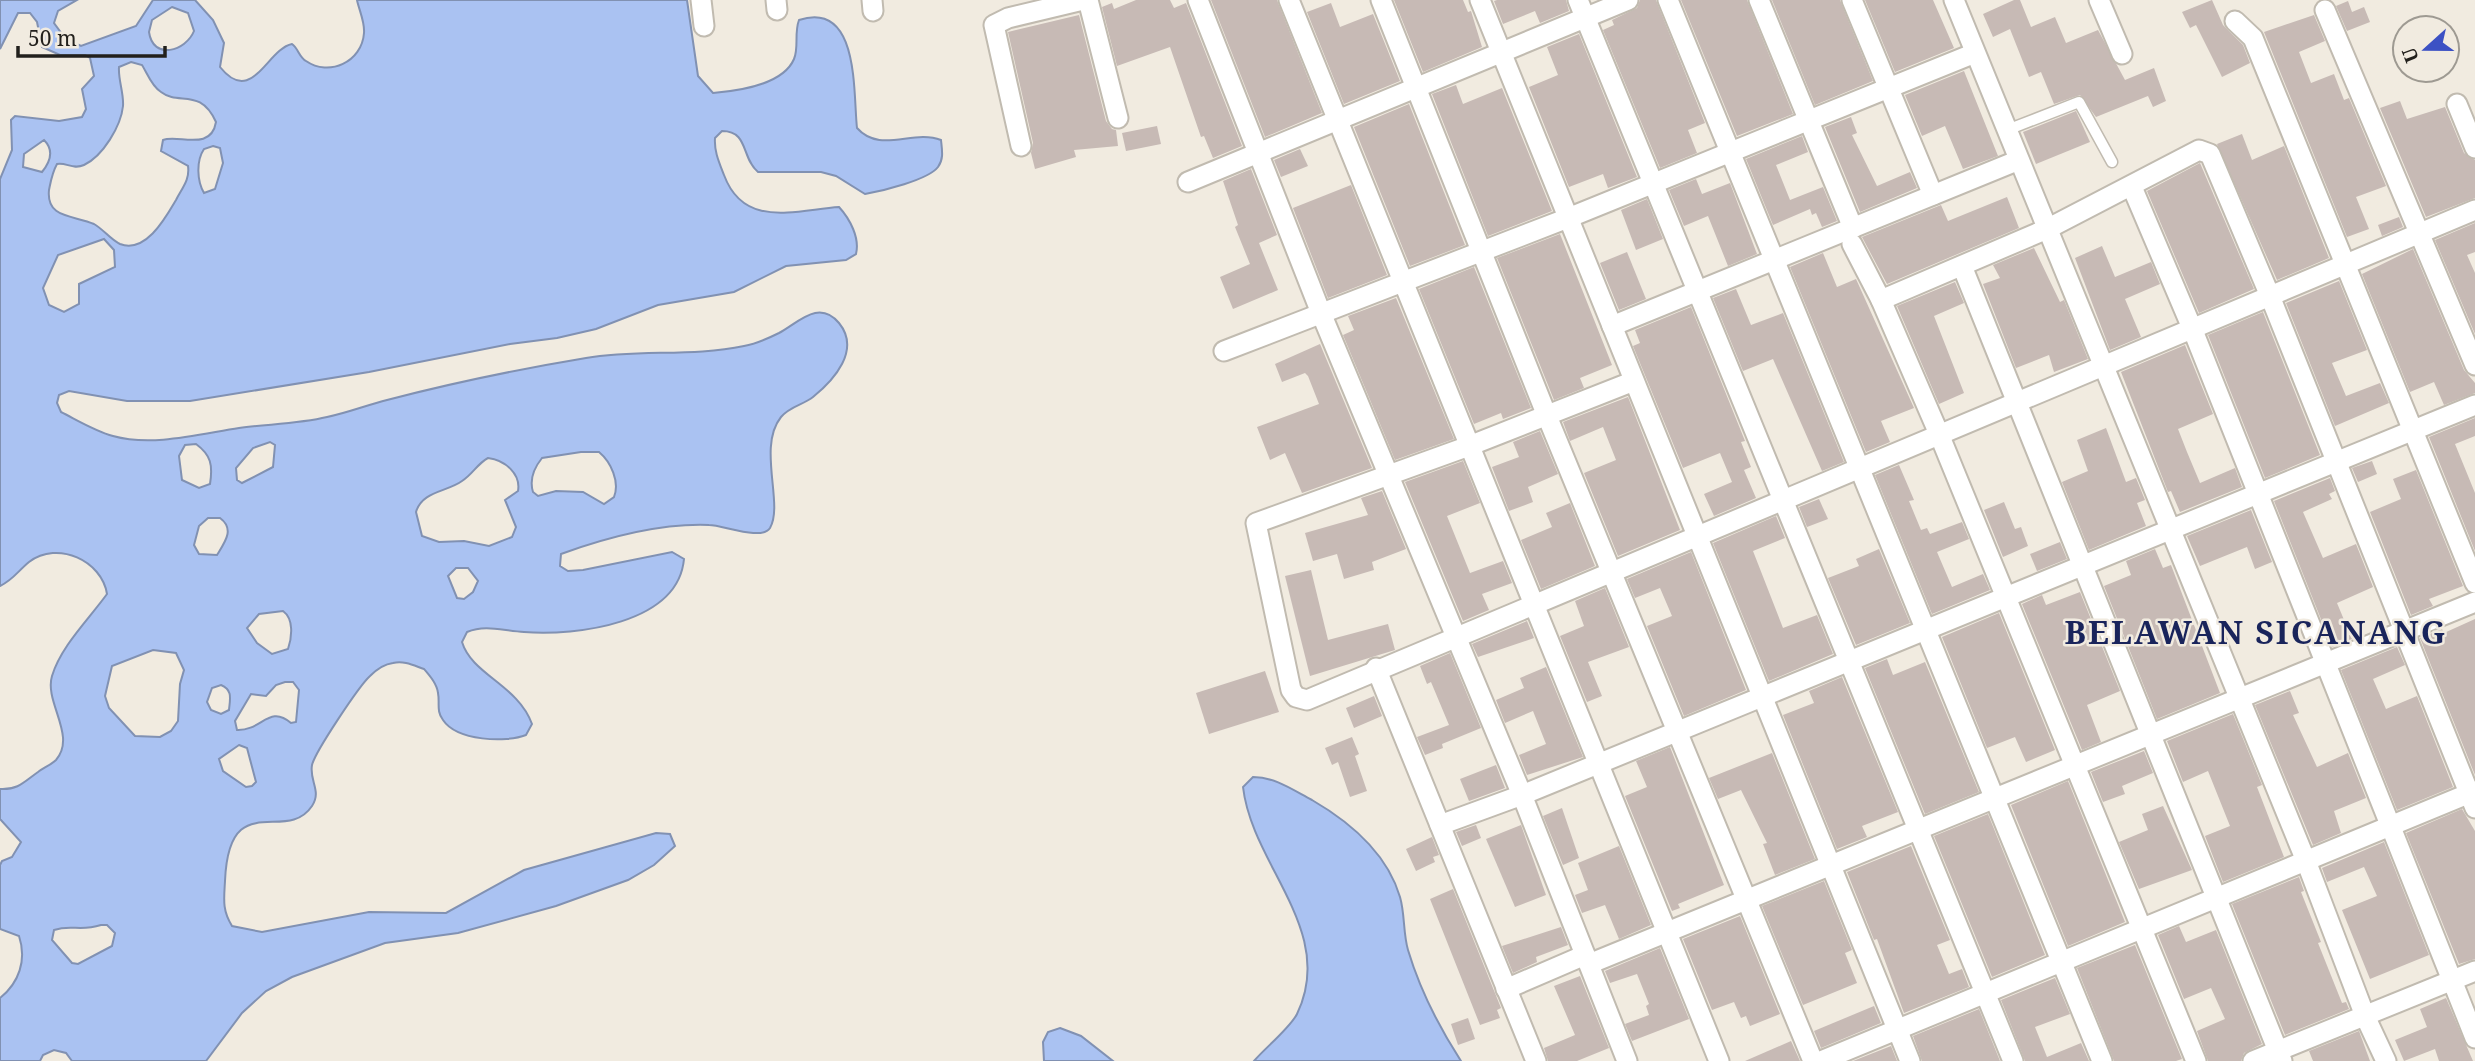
<svg xmlns="http://www.w3.org/2000/svg" width="2475" height="1061" font-family="'Noto Serif',serif">
  <rect width="100%" height="100%" fill="#f1ebe0"/>
  <g fill="#aac2f2" stroke="#8191b2" stroke-width="2" fill-rule="evenodd">
    <path d="M 0,0 L 77,0 L 58,11 L 54,23 L 65,38 L 81,46 L 136,26 L 153,0 L 195,0 L 213,20 L 224,43 L 220,67 C 252,107 267,49 292,44 C 298,48 299,57 306,61 C 329,77 362,62 364,33 C 365,22 359,10 357,0 L 687,0 L 698,76 L 713,93 C 737,91 783,85 794,59 C 799,47 794,33 799,20 C 860,0 853,94 857,128 C 880,154 913,129 941,140 C 942,150 944,159 938,167 C 928,180 882,191 865,194 L 836,176 L 821,172 L 758,172 C 741,158 749,131 722,131 L 715,138 C 714,151 719,162 724,175 C 744,229 795,210 839,207 C 850,219 860,238 856,254 L 846,260 L 786,266 L 734,292 L 658,305 L 596,329 L 557,338 L 510,344 L 369,372 L 190,401 L 127,401 L 69,391 L 59,395 L 57,403 L 61,412 C 77,420 95,431 113,436 C 152,447 200,434 239,428 C 268,424 298,424 327,417 C 347,413 367,405 387,400 C 452,383 520,369 586,358 C 638,349 692,357 744,346 C 755,344 769,338 779,333 C 799,322 819,299 839,323 C 861,350 834,380 813,397 C 803,405 790,406 781,417 C 757,447 784,504 770,528 C 762,541 723,525 709,525 C 659,523 608,537 561,554 L 560,566 L 568,571 L 583,570 L 672,552 L 684,559 C 678,624 576,636 524,632 C 503,631 486,624 467,632 L 462,642 C 472,675 518,685 532,724 L 526,735 C 506,743 457,741 443,720 C 436,711 440,703 438,693 C 437,684 430,676 424,669 C 415,666 404,660 393,663 C 385,664 376,670 370,676 C 359,686 315,752 312,765 C 309,781 322,791 312,806 C 286,845 229,786 225,881 C 224,899 222,910 232,926 L 262,932 L 369,912 L 446,913 L 524,870 L 656,833 L 670,834 L 675,846 L 654,865 L 628,880 L 556,906 L 458,933 L 385,943 L 292,977 L 266,991 L 242,1013 L 206,1061 L 72,1061 L 66,1053 L 54,1050 L 43,1055 L 40,1061 L 0,1061 L 0,998 C 19,983 27,960 19,936 L 0,929 L 0,865 L 2,861 L 12,857 L 21,842 L 0,819 L 0,789 C 18,790 24,782 38,772 C 43,768 51,765 56,760 C 77,736 44,702 52,676 C 61,646 89,619 107,594 C 102,561 58,540 29,562 C 18,571 13,580 0,586 L 0,179 L 12,150 L 11,120 L 15,116 L 59,121 L 82,117 L 86,109 L 82,89 L 94,76 L 90,58 L 85,55 L 60,55 L 42,47 L 37,22 L 30,13 L 18,13 L 0,49 ZM 172,7 L 188,13 L 194,31 C 186,51 153,61 149,32 L 152,20 ZM 131,62 L 142,65 C 147,73 152,87 161,92 C 179,106 200,87 216,122 C 211,152 178,134 163,140 L 161,151 L 188,166 C 190,180 182,188 176,200 C 166,217 146,254 120,244 C 111,240 103,229 94,224 C 74,215 46,219 49,190 C 51,180 52,173 57,164 C 66,162 73,170 84,165 C 103,156 121,126 123,106 C 124,93 118,80 119,67 ZM 44,140 C 54,150 51,161 42,172 L 23,167 L 24,154 ZM 213,146 L 220,148 L 223,163 L 215,189 L 204,193 C 197,181 196,161 204,149 ZM 104,239 L 114,250 L 115,267 L 79,284 L 79,304 L 64,312 L 49,305 L 43,288 L 58,255 ZM 270,442 L 275,445 L 273,467 L 242,483 L 237,480 L 236,468 L 253,448 ZM 196,444 C 211,455 213,465 210,484 L 199,488 L 182,480 L 179,456 L 185,445 ZM 581,452 L 599,452 C 611,462 620,482 614,497 L 604,504 L 583,492 L 556,491 L 538,496 L 533,492 C 529,479 534,468 542,458 ZM 488,458 C 505,460 521,474 518,491 L 505,500 L 516,527 L 512,537 L 489,546 L 464,541 L 439,542 L 422,536 L 416,512 C 422,491 447,492 462,481 C 473,474 477,464 488,458 ZM 208,518 L 220,518 C 235,529 225,542 217,555 L 199,554 L 194,545 L 199,526 ZM 456,568 L 468,568 L 478,581 L 473,592 L 464,599 L 457,598 L 448,576 ZM 283,611 C 294,619 292,637 288,649 L 272,654 L 257,643 L 247,628 L 259,614 ZM 153,650 L 176,653 L 184,670 L 180,684 L 178,721 L 171,731 L 160,737 L 135,736 L 109,708 L 105,696 L 112,666 ZM 285,682 L 293,682 L 299,690 L 296,722 L 291,723 C 269,704 262,731 237,730 L 235,721 L 251,694 L 266,696 L 276,685 ZM 221,685 C 233,690 230,699 229,710 L 221,714 L 211,710 L 207,702 L 212,688 ZM 239,745 L 247,748 L 256,782 L 252,786 L 246,787 L 223,771 L 219,759 ZM 101,925 L 107,925 L 115,933 L 112,946 L 78,964 L 72,963 L 52,940 L 54,930 C 72,924 79,932 101,925 Z"/>
    <path d="M 1253,777 C 1275,777 1293,790 1312,800 C 1350,822 1387,853 1400,897 C 1405,914 1403,933 1408,950 C 1420,990 1439,1027 1461,1061 L 1254,1061 C 1265,1048 1290,1028 1297,1014 C 1337,931 1252,866 1243,787 Z"/>
    <polygon points="1060,1028 1081,1036 1113,1061 1044,1061 1043,1042 1048,1032"/>
  </g>
  <g fill="#c7bab5">
    <polygon points="1136,0 1170,0 1174,8 1186,3 1242,146 1213,158 1204,136 1201,137 1170,47 1117,66 1102,7 1112,3 1114,9"/>
    <polygon points="1211,0 1277,0 1322,113 1265,137"/>
    <polygon points="1394,0 1463,0 1468,12 1471,11 1482,47 1423,72"/>
    <polygon points="1497,0 1566,0 1569,11 1540,23 1535,11 1503,24 1494,1"/>
    <polygon points="1640,0 1656,0 1705,123 1688,130 1697,153 1660,168 1603,30 1614,25 1612,20 1637,8"/>
    <polygon points="1681,0 1747,0 1793,114 1737,136"/>
    <polygon points="1772,0 1840,0 1873,81 1815,105"/>
    <polygon points="1865,0 1933,0 1954,48 1895,72"/>
    <polygon points="2014,0 2020,0 2031,27 2055,17 2066,43 2098,30 2125,80 2154,68 2166,101 2153,107 2148,96 2096,117 2080,95 2054,104 2041,72 2029,77 2010,29 1993,37 1983,14"/>
    <polygon points="2212,0 2223,25 2243,45 2250,63 2222,77 2196,25 2190,28 2182,12"/>
    <polygon points="2348,1 2352,12 2364,7 2370,22 2347,31 2336,6"/>
    <polygon points="1331,3 1340,27 1373,14 1400,81 1344,104 1307,12"/>
    <polygon points="1079,15 1106,121 1112,129 1116,130 1118,146 1074,150 1076,157 1035,169 1031,153 1033,143 1008,32"/>
    <polygon points="2314,15 2325,41 2299,52 2311,83 2334,74 2344,100 2349,98 2386,186 2356,197 2369,229 2347,237 2264,32"/>
    <polygon points="1579,34 1637,177 1608,188 1603,174 1569,187 1529,87 1558,75 1547,47"/>
    <polygon points="1964,71 1998,156 1963,169 1945,126 1922,136 1905,95"/>
    <polygon points="1456,85 1463,104 1502,88 1552,211 1488,236 1432,94"/>
    <polygon points="2400,101 2407,119 2445,107 2464,153 2475,160 2475,198 2426,217 2380,108"/>
    <polygon points="1409,104 1465,245 1410,266 1354,127"/>
    <polygon points="2076,111 2090,142 2036,164 2023,132"/>
    <polygon points="1851,117 1857,133 1852,135 1877,186 1910,172 1917,188 1860,212 1825,127"/>
    <polygon points="1157,126 1161,144 1126,151 1122,133"/>
    <polygon points="2242,134 2252,160 2284,146 2329,258 2277,280 2217,144"/>
    <polygon points="1802,136 1808,152 1776,165 1790,200 1823,187 1837,221 1822,227 1816,213 1812,215 1810,209 1773,225 1746,159"/>
    <polygon points="1300,149 1308,166 1281,177 1274,160"/>
    <polygon points="2200,163 2254,289 2199,313 2147,191"/>
    <polygon points="1251,169 1277,235 1259,243 1278,290 1233,309 1220,277 1250,264 1235,227 1238,225 1223,181"/>
    <polygon points="1696,179 1702,194 1730,183 1757,254 1728,266 1708,216 1684,226 1669,190"/>
    <polygon points="1351,185 1387,275 1328,298 1293,208"/>
    <polygon points="2007,197 2019,228 1887,284 1862,237 1941,205 1948,221"/>
    <polygon points="1647,199 1663,239 1636,250 1621,210"/>
    <polygon points="2399,217 2403,227 2382,236 2378,225"/>
    <polygon points="2475,223 2475,252 2467,255 2475,273 2475,334 2435,240"/>
    <polygon points="1560,234 1612,365 1580,378 1584,388 1554,400 1497,258"/>
    <polygon points="2102,246 2115,277 2151,262 2160,284 2125,299 2141,337 2110,350 2075,258"/>
    <polygon points="2034,248 2060,302 2064,300 2088,359 2054,372 2049,355 2016,368 1983,284 2000,278 1993,265"/>
    <polygon points="2413,249 2464,370 2475,383 2475,393 2444,405 2434,382 2410,392 2362,274"/>
    <polygon points="1627,252 1646,299 1619,310 1600,263"/>
    <polygon points="1823,253 1837,287 1856,279 1914,408 1881,421 1890,442 1866,452 1790,267"/>
    <polygon points="1474,267 1531,408 1503,419 1501,413 1474,424 1419,289"/>
    <polygon points="2339,281 2367,350 2332,363 2346,396 2380,383 2389,403 2335,426 2286,303"/>
    <polygon points="1955,282 1964,303 1934,316 1964,393 1939,404 1897,306"/>
    <polygon points="1736,289 1751,325 1783,313 1844,462 1822,471 1773,359 1743,371 1713,298"/>
    <polygon points="1396,298 1454,439 1395,460 1343,335 1354,330 1348,316"/>
    <polygon points="1691,307 1745,441 1741,442 1751,467 1744,470 1756,498 1714,516 1704,494 1732,482 1720,453 1683,468 1633,346 1640,343 1635,330"/>
    <polygon points="2263,312 2320,455 2265,478 2208,335"/>
    <polygon points="1320,344 1372,468 1302,493 1285,453 1270,460 1257,427 1319,404 1308,376 1305,373 1282,382 1275,364"/>
    <polygon points="2185,345 2213,414 2178,429 2187,452 2200,483 2235,468 2242,487 2180,512 2171,491 2168,492 2121,372"/>
    <polygon points="1628,397 1680,530 1618,556 1584,473 1616,460 1603,427 1570,441 1563,422"/>
    <polygon points="2475,418 2475,436 2455,444 2475,493 2475,551 2429,437"/>
    <polygon points="2106,428 2126,482 2136,478 2145,500 2137,503 2146,526 2089,550 2062,482 2088,471 2077,440"/>
    <polygon points="1540,431 1558,474 1528,487 1533,502 1509,511 1492,467 1519,457 1513,442"/>
    <polygon points="1463,461 1480,503 1447,516 1470,573 1503,561 1512,583 1482,594 1489,610 1463,621 1405,482"/>
    <polygon points="2372,461 2377,474 2358,482 2352,468"/>
    <polygon points="1899,465 1914,500 1909,501 1921,530 1927,528 1930,534 1962,522 1969,539 1937,552 1952,587 1983,574 1990,590 1932,614 1875,475"/>
    <polygon points="2416,470 2463,586 2429,599 2433,606 2411,615 2370,512 2401,499 2393,479"/>
    <polygon points="2330,478 2335,491 2329,494 2332,499 2303,512 2323,558 2356,544 2373,587 2337,603 2352,639 2332,647 2274,501"/>
    <polygon points="1382,491 1406,549 1372,562 1374,570 1344,579 1337,554 1313,561 1305,533 1368,515 1361,498"/>
    <polygon points="1819,499 1828,519 1807,527 1799,507"/>
    <polygon points="2004,502 2015,529 2021,527 2028,546 2003,557 1984,510"/>
    <polygon points="1570,503 1595,566 1541,589 1521,540 1552,527 1546,513"/>
    <polygon points="2251,510 2272,562 2255,569 2247,547 2200,566 2187,536"/>
    <polygon points="1776,516 1785,538 1753,551 1783,628 1817,615 1833,654 1769,681 1713,543"/>
    <polygon points="2060,542 2067,559 2037,571 2030,554"/>
    <polygon points="1879,549 1910,623 1856,645 1828,578 1859,566 1856,559"/>
    <polygon points="2155,549 2163,568 2171,565 2220,693 2157,719 2104,586 2131,575 2126,561"/>
    <polygon points="1691,552 1746,690 1684,716 1647,626 1672,616 1660,588 1635,598 1627,579"/>
    <polygon points="1311,570 1328,640 1388,624 1395,650 1310,676 1285,576"/>
    <polygon points="1605,588 1629,647 1588,662 1602,696 1587,702 1560,636 1584,626 1575,601"/>
    <polygon points="2080,592 2120,691 2087,705 2101,742 2082,750 2022,604 2042,595 2046,605"/>
    <polygon points="1999,613 2055,750 2026,762 2015,737 1987,748 1942,637"/>
    <polygon points="2475,619 2475,775 2420,638 2442,629 2444,633"/>
    <polygon points="1527,621 1534,638 1478,657 1472,644"/>
    <polygon points="2397,647 2405,665 2373,679 2386,709 2417,696 2453,787 2397,810 2341,670"/>
    <polygon points="1450,653 1481,728 1442,744 1443,748 1425,755 1417,737 1449,725 1431,682 1427,684 1420,666"/>
    <polygon points="1887,659 1893,675 1925,662 1979,792 1925,814 1865,668"/>
    <polygon points="1546,667 1583,757 1527,775 1519,755 1546,744 1533,711 1505,723 1496,700 1524,688 1520,678"/>
    <polygon points="1265,671 1279,712 1209,734 1196,693"/>
    <polygon points="1842,677 1898,812 1862,826 1867,837 1837,849 1783,715 1814,703 1809,691"/>
    <polygon points="2290,691 2299,713 2293,715 2317,767 2348,753 2366,798 2334,811 2341,833 2313,845 2255,705"/>
    <polygon points="1374,696 1382,716 1354,728 1346,708"/>
    <polygon points="2233,714 2262,785 2257,787 2284,857 2223,882 2205,836 2230,826 2208,771 2183,782 2167,741"/>
    <polygon points="1352,737 1359,754 1355,756 1367,791 1350,797 1338,762 1332,765 1325,748"/>
    <polygon points="1670,747 1724,885 1678,904 1680,908 1672,911 1625,796 1647,787 1636,761"/>
    <polygon points="2144,751 2153,773 2122,786 2125,794 2103,802 2091,772"/>
    <polygon points="1772,753 1815,859 1775,875 1763,844 1767,843 1741,790 1718,799 1709,778"/>
    <polygon points="1496,765 1505,788 1469,801 1460,779"/>
    <polygon points="2068,781 2125,922 2068,946 2011,805"/>
    <polygon points="2163,806 2192,870 2139,889 2119,842 2148,830 2142,814"/>
    <polygon points="1562,808 1579,858 1563,865 1543,816"/>
    <polygon points="2462,809 2475,831 2475,959 2459,964 2406,833"/>
    <polygon points="1988,814 2045,955 1992,977 1934,836"/>
    <polygon points="1476,825 1481,838 1462,846 1456,832"/>
    <polygon points="1521,825 1546,895 1515,907 1486,839"/>
    <polygon points="1432,837 1439,855 1433,857 1435,862 1416,871 1406,849"/>
    <polygon points="2384,842 2429,955 2370,979 2342,910 2377,896 2364,867 2327,882 2322,868"/>
    <polygon points="1619,846 1651,925 1619,939 1605,905 1582,913 1575,895 1588,890 1578,863"/>
    <polygon points="1911,846 1950,940 1937,945 1949,974 1962,969 1969,987 1904,1013 1877,939 1874,940 1847,872"/>
    <polygon points="2299,877 2304,891 2301,892 2321,942 2318,943 2342,1003 2346,1002 2349,1009 2285,1035 2232,904"/>
    <polygon points="1824,881 1852,950 1845,953 1857,983 1803,1005 1762,906"/>
    <polygon points="1453,889 1501,1008 1497,1010 1500,1018 1480,1025 1430,899"/>
    <polygon points="1740,916 1780,1014 1750,1026 1746,1016 1741,1018 1734,1002 1712,1010 1683,939"/>
    <polygon points="2179,926 2186,942 2216,930 2262,1044 2244,1053 2241,1061 2208,1061 2197,1031 2225,1019 2211,988 2184,999 2158,935"/>
    <polygon points="1561,927 1568,945 1536,957 1537,962 1513,973 1502,946"/>
    <polygon points="2135,945 2182,1059 2176,1061 2114,1061 2077,968"/>
    <polygon points="1660,948 1689,1019 1632,1041 1625,1024 1649,1015 1646,1006 1649,1004 1637,974 1610,983 1605,971"/>
    <polygon points="1580,976 1609,1048 1577,1061 1548,1061 1544,1048 1575,1035 1554,986"/>
    <polygon points="2055,978 2070,1014 2035,1027 2047,1057 2081,1043 2089,1061 2025,1061 2001,1000"/>
    <polygon points="2446,998 2473,1061 2439,1061 2435,1049 2404,1061 2395,1040 2427,1027 2420,1009"/>
    <polygon points="1874,1006 1881,1023 1821,1048 1814,1031"/>
    <polygon points="1979,1009 2000,1061 1922,1061 1913,1036"/>
    <polygon points="1468,1018 1475,1039 1458,1045 1451,1024"/>
    <polygon points="2359,1031 2370,1061 2313,1061 2309,1051"/>
    <polygon points="1791,1041 1800,1061 1745,1061"/>
    <polygon points="1891,1046 1897,1061 1853,1061"/>
  </g>
  <g fill="none" stroke-linecap="round" stroke-linejoin="round">
    <defs>
      <polyline id="lane" points="2007,130 2079,102 2112,162"/>
      <g id="street">
        <polyline points="701,0 704,26"/>
        <polyline points="776,0 777,10"/>
        <polyline points="872,0 873,11"/>
        <polyline points="1088,0 1118,118"/>
        <polyline points="1198,0 1321,313 1522,795 1627,1061"/>
        <polyline points="1289,0 1719,1061"/>
        <polyline points="1381,0 1547,416 1813,1061"/>
        <polyline points="1480,0 1910,1061"/>
        <polyline points="1578,0 2013,1061"/>
        <polyline points="1668,0 2102,1061"/>
        <polyline points="1759,0 1853,228"/>
        <polyline points="1852,0 1933,195"/>
        <polyline points="1954,0 2306,861 2365,1016 2386,1061"/>
        <polyline points="2099,0 2122,54"/>
        <polyline points="2325,10 2475,365"/>
        <polyline points="2235,21 2253,38 2475,583"/>
        <polyline points="2457,104 2475,148"/>
        <polyline points="1021,146 994,25 1008,18 1083,0"/>
        <polyline points="1188,182 1628,0"/>
        <polyline points="2132,187 2192,328 2475,1038"/>
        <polyline points="1852,244 1881,300 1939,434 2196,1061"/>
        <polyline points="1962,266 2282,1061"/>
        <polyline points="1881,300 2047,229 2199,150 2210,154 2270,296 2475,808"/>
        <polyline points="1612,326 2019,160"/>
        <polyline points="1224,351 1568,218 1975,53"/>
        <polyline points="1634,381 1469,446 1256,523 1291,690 1296,697 1307,700 2475,210"/>
        <polyline points="1376,668 1536,1061"/>
        <polyline points="1440,825 1522,795 2475,405"/>
        <polyline points="1589,964 2475,602"/>
        <polyline points="1506,989 1585,955"/>
        <polyline points="1821,1061 2475,791"/>
        <polyline points="2253,1061 2475,971"/>
      </g>
    </defs>
    <use href="#lane" stroke="#c1bbb0" stroke-width="13"/>
    <use href="#street" stroke="#c1bbb0" stroke-width="23"/>
    <use href="#lane" stroke="#fff" stroke-width="10"/>
    <use href="#street" stroke="#fff" stroke-width="19"/>
  </g>
  <g text-anchor="middle" stroke-width="5" stroke-linejoin="round" paint-order="stroke">
    <g font-size="32" font-weight="bold" letter-spacing="2" fill="#19245b" stroke="#f1ebe0">
      <text x="2256" y="644">BELAWAN SICANANG</text>
    </g>
  </g>
  <g transform="translate(2426 49) rotate(249)"><circle r="33" fill="#f1ebe0" stroke="#9e9a92" stroke-width="2"/>
  <path d="M0-5L12 26L0 18L-12 26Z" fill="#3c51c4"/>
  <text y="-10" font-size="19" font-weight="bold" text-anchor="middle" fill="#22201c">U</text>
  </g>
  <path d="M18 46v10h147v-10" fill="none" stroke="#22201c" stroke-width="3.5"/>
  <text x="28" y="46" font-size="21" fill="#22201c" stroke="#f1ebe0" stroke-width="5" paint-order="stroke">50 m</text>
</svg>
